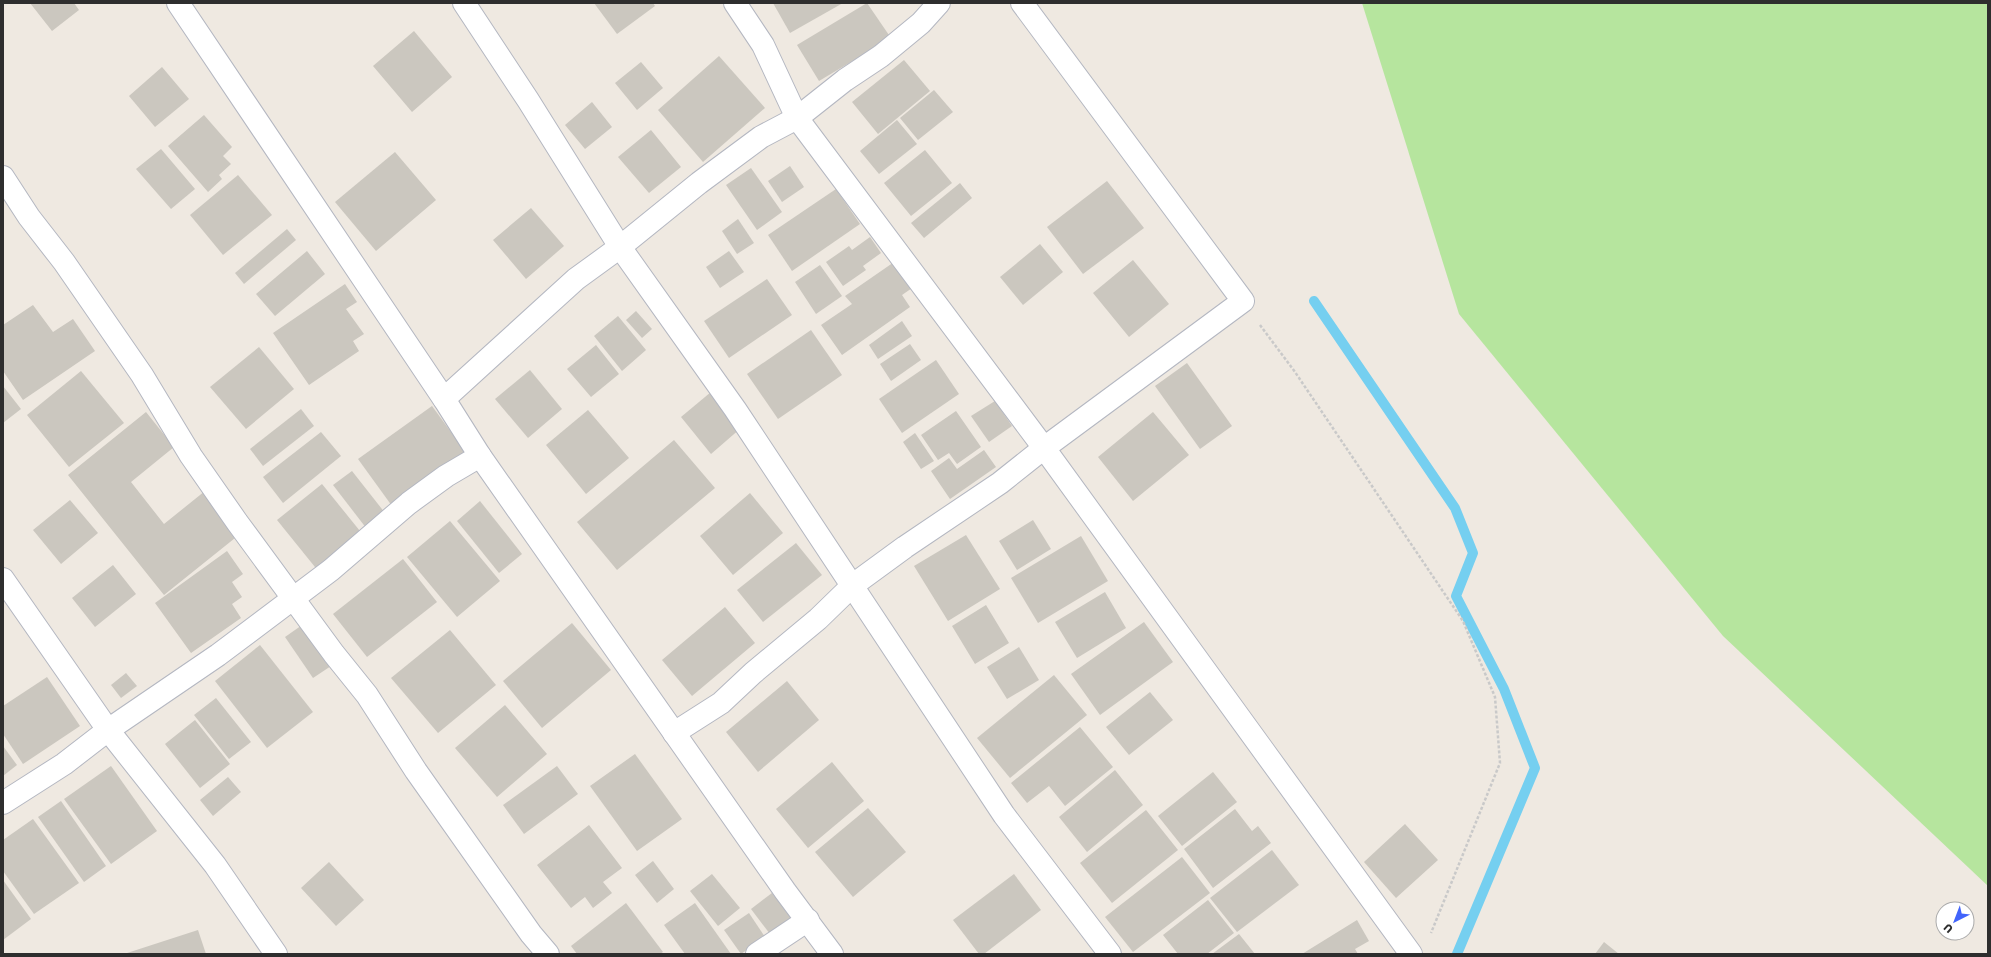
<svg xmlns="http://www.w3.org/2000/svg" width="1991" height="957" font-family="Poppins,sans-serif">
  <rect width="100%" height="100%" fill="#efe9e1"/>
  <polygon fill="#b6e59e" points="1362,3 1988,3 1988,886 1723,636 1459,314"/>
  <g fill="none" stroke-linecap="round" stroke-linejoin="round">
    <polyline stroke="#75cff0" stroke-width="10" points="1314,301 1455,508 1473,553 1456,596 1504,689 1535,768 1457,954"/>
  </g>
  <g fill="#cbc7bf">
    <polygon points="30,3 74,3 79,10 52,31"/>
    <polygon points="594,3 653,3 655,6 617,34"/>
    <polygon points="773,3 843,3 790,33"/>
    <polygon points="867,3 891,38 819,81 797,45"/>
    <polygon points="414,31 452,77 412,112 373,66"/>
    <polygon points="719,56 765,108 703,162 658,110"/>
    <polygon points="904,60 930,91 878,134 852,102"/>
    <polygon points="641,62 663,88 637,110 615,83"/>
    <polygon points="162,67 189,99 155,127 129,96"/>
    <polygon points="934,90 953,112 918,140 900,118"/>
    <polygon points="592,102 612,127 585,149 565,125"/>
    <polygon points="204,115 232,147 223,156 231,164 219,175 222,179 208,192 168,146"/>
    <polygon points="897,120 917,144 879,174 860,151"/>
    <polygon points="651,130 681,167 649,193 618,157"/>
    <polygon points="161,149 195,189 171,209 136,169"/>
    <polygon points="925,150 952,183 911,216 884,183"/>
    <polygon points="395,152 436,200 376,251 335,202"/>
    <polygon points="790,166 804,187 782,202 768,181"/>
    <polygon points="751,168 782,212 757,230 726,185"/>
    <polygon points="238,175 272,215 223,255 190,215"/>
    <polygon points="1107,181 1144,228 1083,274 1047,227"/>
    <polygon points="960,183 972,198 924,238 911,223"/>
    <polygon points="836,189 860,224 792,271 768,235"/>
    <polygon points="531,208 564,246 526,279 493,240"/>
    <polygon points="738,219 754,243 737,254 722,231"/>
    <polygon points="287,229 296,240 244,284 235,273"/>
    <polygon points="870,237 881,253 863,266 866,270 843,286 826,262 849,246 852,250"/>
    <polygon points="1040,244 1063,272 1023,305 1000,277"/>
    <polygon points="307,251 325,274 275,316 256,294"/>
    <polygon points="729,251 744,272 720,288 706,267"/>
    <polygon points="897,260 915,286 902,295 910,307 842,355 821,325 852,304 845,296"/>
    <polygon points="1133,260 1169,304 1129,337 1093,293"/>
    <polygon points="820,265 842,296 816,314 795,282"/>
    <polygon points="767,279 792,315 729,358 704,321"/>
    <polygon points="345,284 357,302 346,309 364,334 353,341 359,351 309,385 273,333"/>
    <polygon points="33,305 53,332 73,319 95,351 23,400 3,371 3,325"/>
    <polygon points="636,311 652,329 642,338 626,320"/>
    <polygon points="618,316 646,350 622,371 594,336"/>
    <polygon points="902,321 912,336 878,359 869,345"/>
    <polygon points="811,330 842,375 778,419 747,374"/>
    <polygon points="910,344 921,360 891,381 880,364"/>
    <polygon points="596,345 619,374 591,397 567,369"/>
    <polygon points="259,347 294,389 246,429 210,387"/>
    <polygon points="936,360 959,394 902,433 879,399"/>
    <polygon points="1187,363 1232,426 1200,449 1155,386"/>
    <polygon points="530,370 562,409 528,438 495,399"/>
    <polygon points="81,371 124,423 69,467 27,415"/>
    <polygon points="3,386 21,409 3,423"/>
    <polygon points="711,392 741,428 711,454 681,417"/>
    <polygon points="995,401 1012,426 989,442 971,416"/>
    <polygon points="432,406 467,454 392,506 358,459"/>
    <polygon points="301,409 314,426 263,466 250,449"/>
    <polygon points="588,410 629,458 586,494 546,445"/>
    <polygon points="956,411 981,447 957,464 949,453 938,460 921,435"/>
    <polygon points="146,412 174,447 131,482 164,524 205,491 240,534 164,595 68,475"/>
    <polygon points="1153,412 1189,455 1133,501 1098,457"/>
    <polygon points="321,432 341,456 283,503 263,477"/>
    <polygon points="915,433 934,461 921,469 903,442"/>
    <polygon points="674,440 715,488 617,570 577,522"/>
    <polygon points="984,450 996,467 950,499 931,471 949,458 957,469"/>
    <polygon points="352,471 389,518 370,533 333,485"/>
    <polygon points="322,484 364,536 319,572 277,520"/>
    <polygon points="750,493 783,533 733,575 700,536"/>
    <polygon points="70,500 98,533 61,564 33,530"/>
    <polygon points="480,501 522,554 499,573 457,521"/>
    <polygon points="1033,520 1051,549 1017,570 999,541"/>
    <polygon points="450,521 500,581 457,617 407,557"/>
    <polygon points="966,535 1000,589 948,621 914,566"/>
    <polygon points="1081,536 1108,581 1038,623 1011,578"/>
    <polygon points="796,543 822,575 763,622 737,590"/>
    <polygon points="227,551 243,574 232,582 242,597 232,604 241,618 191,653 155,603"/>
    <polygon points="403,559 437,602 367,657 333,614"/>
    <polygon points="113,565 136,594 95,627 72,598"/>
    <polygon points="1105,592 1126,628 1077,658 1055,622"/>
    <polygon points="986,605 1009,643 975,664 952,626"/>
    <polygon points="725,607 755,643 692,696 662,660"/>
    <polygon points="1144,622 1173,662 1100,715 1071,674"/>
    <polygon points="305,623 334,664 313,678 285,637"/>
    <polygon points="572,623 611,670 542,728 503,681"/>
    <polygon points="450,630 496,685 438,733 391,678"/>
    <polygon points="260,645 313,712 267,748 215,681"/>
    <polygon points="1019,647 1039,680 1007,699 987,667"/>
    <polygon points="126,673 137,686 121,698 111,685"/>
    <polygon points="1054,675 1087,715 1010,778 977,738"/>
    <polygon points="47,677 80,726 23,764 3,734 3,706"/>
    <polygon points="787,681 819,720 758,772 726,732"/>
    <polygon points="1150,692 1173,720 1129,755 1106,727"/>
    <polygon points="216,698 251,742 229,759 194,715"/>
    <polygon points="505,705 547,754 497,797 455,748"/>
    <polygon points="195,720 230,764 200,788 165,744"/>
    <polygon points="1080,727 1113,767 1065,806 1049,786 1027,803 1011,783"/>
    <polygon points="3,746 17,765 3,776"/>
    <polygon points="635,754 682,819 637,851 590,786"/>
    <polygon points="832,762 864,801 808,848 776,809"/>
    <polygon points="111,766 157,831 111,864 64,799"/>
    <polygon points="557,766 578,794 524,834 503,805"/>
    <polygon points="1115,770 1143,805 1087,852 1059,817"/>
    <polygon points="1213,772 1237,802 1182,846 1158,816"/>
    <polygon points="228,777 241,792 213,816 200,800"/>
    <polygon points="61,801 106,866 84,882 38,817"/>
    <polygon points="868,808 906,852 853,897 815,852"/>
    <polygon points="1235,809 1252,831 1258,826 1271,843 1213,888 1184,849"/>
    <polygon points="1146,810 1178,850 1112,903 1080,863"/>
    <polygon points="33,819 79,883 34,914 3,871 3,840"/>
    <polygon points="1405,824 1438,860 1396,898 1364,862"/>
    <polygon points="589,825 622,868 603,882 612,893 593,908 585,897 571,908 537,865"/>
    <polygon points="1272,850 1299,885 1237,932 1210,898"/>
    <polygon points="1182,857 1210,893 1133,952 1105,917"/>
    <polygon points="653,861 674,889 657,903 635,875"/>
    <polygon points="329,862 364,900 336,926 301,888"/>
    <polygon points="712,874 740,908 718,926 690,891"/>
    <polygon points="1014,874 1041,910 984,954 979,954 953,920"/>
    <polygon points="3,880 31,919 3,940"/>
    <polygon points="772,893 794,922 773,938 751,909"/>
    <polygon points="1208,900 1234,933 1207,954 1178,954 1163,935"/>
    <polygon points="626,903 663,952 660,954 577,954 571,946"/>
    <polygon points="695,903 731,954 685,954 664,925"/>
    <polygon points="749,913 765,937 741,954 724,930"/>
    <polygon points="1357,920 1369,941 1355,949 1358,954 1302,954"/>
    <polygon points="198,930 206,954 124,954"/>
    <polygon points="1239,934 1255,954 1212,954"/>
    <polygon points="1604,942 1619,954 1595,954"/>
  </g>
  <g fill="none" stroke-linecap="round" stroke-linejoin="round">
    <defs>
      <g id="minor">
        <polyline points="178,3 444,399 480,456 785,891 832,954"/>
        <polyline points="464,3 528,100 620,247 735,409 1004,815 1110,954"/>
        <polyline points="735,3 763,45 797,118 1044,448 1411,954"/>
        <polyline points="3,177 29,217 64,262 142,375 191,456 237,522 334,654 367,695 416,771 531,934 548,954"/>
        <polyline points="444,399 576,279 620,247 699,183 761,137 797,118 845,80 881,56 921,23 939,3"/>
        <polyline points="3,579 108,730 215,865 276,954"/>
        <polyline points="674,733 721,703 753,673 818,619 853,585 905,547 1000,483 1044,448 1243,301 1022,3"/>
        <polyline points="3,803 64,764 108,730 218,655 331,570 409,503 446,476 480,456"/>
        <polyline points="757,954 808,920"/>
      </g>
    </defs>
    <use href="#minor" stroke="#b4b7c1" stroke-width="24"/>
    <polyline stroke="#c9c9c9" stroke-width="2.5" stroke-dasharray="3 2" stroke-linecap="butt" points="1260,325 1295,372 1463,621 1495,697 1500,763 1431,933"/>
    <use href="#minor" stroke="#fff" stroke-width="22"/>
  </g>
  <rect width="1991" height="957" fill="none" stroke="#2e2e2e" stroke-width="8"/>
  <g transform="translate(1955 921) rotate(222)"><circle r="19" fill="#ffffff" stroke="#ababab"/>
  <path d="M0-3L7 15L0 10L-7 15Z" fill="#4264fb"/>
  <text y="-6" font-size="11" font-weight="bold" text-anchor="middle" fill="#2e2e2e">U</text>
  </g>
</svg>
